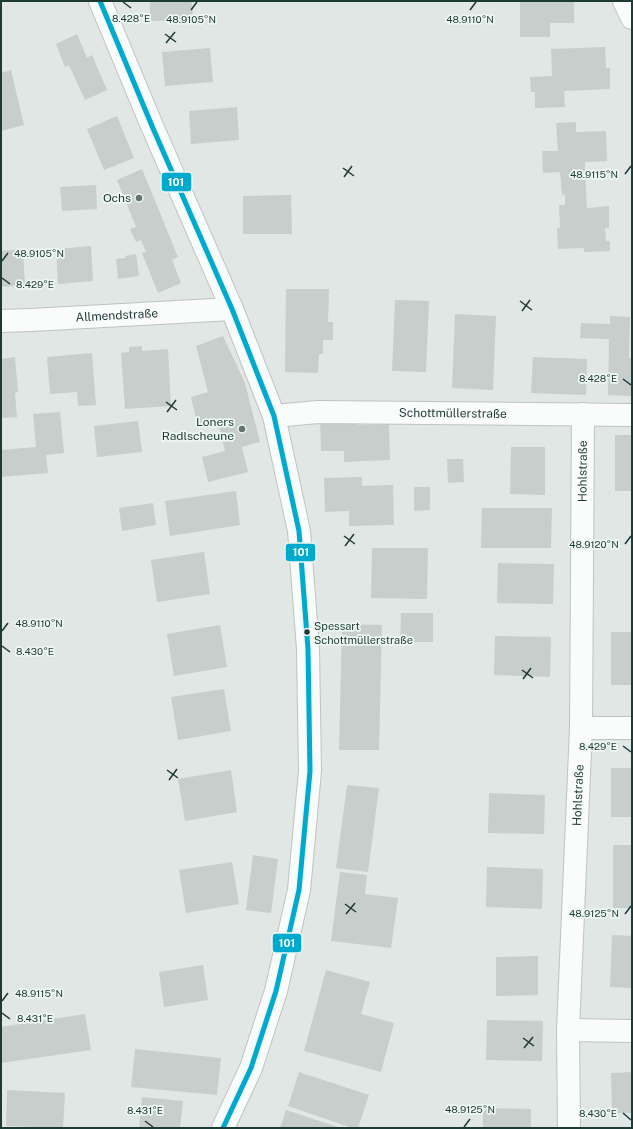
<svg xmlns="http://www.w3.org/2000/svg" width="633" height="1129" font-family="'Public Sans',sans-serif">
  <rect width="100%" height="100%" fill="#e0e7e4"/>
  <g fill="#c7cecc">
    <polygon points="150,1 192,1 193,20 150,21"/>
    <polygon points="520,1 574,1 574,23 550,23 550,37 520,37"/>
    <polygon points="77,34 87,58 92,55 107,90 85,100 69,65 65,67 56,44"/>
    <polygon points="605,47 606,68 610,68 610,89 564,91 565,107 535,108 535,92 531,92 530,77 552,76 551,49"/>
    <polygon points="210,48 213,82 165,86 162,52"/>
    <polygon points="11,70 24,125 1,131 1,73"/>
    <polygon points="237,107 239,140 191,144 189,111"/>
    <polygon points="117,116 134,158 104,170 87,129"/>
    <polygon points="576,122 576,132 606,131 607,161 585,162 585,170 587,208 609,206 609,228 605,228 606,241 610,241 610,251 584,252 584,248 558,249 557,228 560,228 559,205 565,205 565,194 562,195 560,172 543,173 542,151 558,151 556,123"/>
    <polygon points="142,169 178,257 172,260 181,283 158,293 142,253 146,252 141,240 136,242 130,229 136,227 117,180"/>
    <polygon points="96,185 97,209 62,211 60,187"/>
    <polygon points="291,195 292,234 243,234 243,196"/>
    <polygon points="91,246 93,281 58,284 56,249"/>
    <polygon points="23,249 25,285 1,287 1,251"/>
    <polygon points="136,254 139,276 118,279 116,259 126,258 125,256"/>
    <polygon points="286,289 329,289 328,322 333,322 333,340 323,340 323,354 319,354 318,373 285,372"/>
    <polygon points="395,300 429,301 426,372 392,371"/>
    <polygon points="455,314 496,316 493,390 452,388"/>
    <polygon points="610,316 630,317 629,358 632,358 632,396 608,395 609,339 580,338 581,323 610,324"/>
    <polygon points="223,336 245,383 260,442 242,447 248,472 208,482 202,457 225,451 218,422 198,427 191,397 208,392 196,346"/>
    <polygon points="142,346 142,351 168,349 171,406 125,409 121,353 129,352 129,347"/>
    <polygon points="92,353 96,405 78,406 77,392 50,394 47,357"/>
    <polygon points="15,357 18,392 15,393 17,417 1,418 1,359"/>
    <polygon points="533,357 587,359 586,395 531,393"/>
    <polygon points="60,412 64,453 46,455 48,473 1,477 1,450 36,447 33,414"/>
    <polygon points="357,416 358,425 389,424 390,460 344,462 344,451 321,451 320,417"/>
    <polygon points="138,421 142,452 97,457 94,426"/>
    <rect x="615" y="435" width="17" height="56"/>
    <polygon points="511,447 545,447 545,495 510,494"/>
    <polygon points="447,459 463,459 464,482 448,483"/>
    <polygon points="362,477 362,486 393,485 394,525 349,526 349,511 325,512 324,478"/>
    <polygon points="414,487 430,487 430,510 414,511"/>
    <polygon points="236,491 240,525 170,536 165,501"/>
    <polygon points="153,503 156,525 122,531 119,508"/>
    <polygon points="482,508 552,508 551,548 481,548"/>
    <polygon points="372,548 428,548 427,599 371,598"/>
    <polygon points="204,552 210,594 157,602 151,560"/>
    <polygon points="498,563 554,564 553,604 497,603"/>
    <polygon points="401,613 433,613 433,642 400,642"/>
    <polygon points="342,624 382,625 379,750 339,750"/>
    <polygon points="220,625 227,667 174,676 167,634"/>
    <rect x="611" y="632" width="21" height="53"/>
    <polygon points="495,636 551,637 550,677 494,675"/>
    <polygon points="224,689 231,731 178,740 171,697"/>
    <rect x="611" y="768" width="21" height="49"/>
    <polygon points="231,770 237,812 185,821 178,779"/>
    <polygon points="347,785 379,788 368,872 336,868"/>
    <polygon points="489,793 545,795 544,834 488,833"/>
    <rect x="613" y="845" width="19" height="63"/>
    <polygon points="253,855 278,859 271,913 246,910"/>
    <polygon points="232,862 239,904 186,913 179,870"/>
    <polygon points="487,867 543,869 542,909 486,907"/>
    <polygon points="340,872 367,875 365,894 398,898 391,948 331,941"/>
    <polygon points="612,935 632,936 632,988 610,987"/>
    <polygon points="538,956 538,995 496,996 496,957"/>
    <polygon points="203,965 208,1000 164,1007 159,972"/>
    <polygon points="326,970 370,982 361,1014 394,1023 381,1072 304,1051"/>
    <polygon points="85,1014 91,1050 1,1063 1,1027"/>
    <polygon points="487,1020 543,1021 542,1061 486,1060"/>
    <polygon points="135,1049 221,1058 217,1095 131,1087"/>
    <polygon points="299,1072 369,1095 358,1128 352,1128 288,1106"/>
    <polygon points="632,1072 632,1113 612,1113 611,1073"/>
    <polygon points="7,1090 65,1093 63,1128 6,1126"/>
    <polygon points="142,1097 183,1101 180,1128 139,1128"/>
    <polygon points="483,1108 531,1109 531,1128 483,1128"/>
    <polygon points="286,1110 341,1128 280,1128"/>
  </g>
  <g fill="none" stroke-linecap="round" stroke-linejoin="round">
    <defs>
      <g id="street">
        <polyline points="624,1 632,18"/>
        <path id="s1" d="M 1,321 L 31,320 L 232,309"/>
        <path id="s2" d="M 274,416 L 318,412 L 632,415"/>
        <polyline points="581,728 632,728"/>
        <polyline points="568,1030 632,1031"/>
        <path id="s3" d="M 569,1128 L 568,1030 L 581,728 L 583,414"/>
      </g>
      <polyline id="secondary" points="100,1 152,126 232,309 274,416 299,531 308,649 310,771 299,890 276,991 251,1068 223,1128"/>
    </defs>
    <use href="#street" stroke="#bdc4c1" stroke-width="24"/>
    <use href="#secondary" stroke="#bcc5c2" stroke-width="24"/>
    <use href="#street" stroke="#fafbfb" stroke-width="22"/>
    <use href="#secondary" stroke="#fafbfb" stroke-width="22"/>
    <defs>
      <polyline id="bus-1" points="100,1 152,126 232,309 274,416 299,531 308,649 310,771 299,890 276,991 251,1068 223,1128"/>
    </defs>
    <use href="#bus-1" stroke="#edf7f3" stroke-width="8"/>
    <use href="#bus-1" stroke="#00a9ce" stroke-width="5"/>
  </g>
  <path fill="none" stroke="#1e3a35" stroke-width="1.5" d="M 123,2 L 131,8M 191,10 L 197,2M 470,10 L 476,2M 165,34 L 176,42M 166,43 L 175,32M 343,168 L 354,176M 625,174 L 631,166M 344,177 L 352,166M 2,261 L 8,253M 2,278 L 10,284M 520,301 L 532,310M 522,311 L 530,300M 623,379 L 631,385M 166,402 L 177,410M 167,412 L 176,400M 344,536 L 355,544M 625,544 L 631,536M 345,546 L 354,534M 2,631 L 8,623M 2,646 L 10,652M 522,670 L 533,678M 523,679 L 531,668M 623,746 L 631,752M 167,770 L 178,778M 169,780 L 177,769M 345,904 L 356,912M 346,914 L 355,903M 625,914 L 631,906M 2,1001 L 8,993M 2,1013 L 10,1019M 523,1038 L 534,1046M 524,1048 L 533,1037M 623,1113 L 631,1120M 145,1121 L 153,1127M 464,1127 L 470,1119"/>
  <g fill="#627772" stroke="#edf7f3" stroke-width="1.5">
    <circle cx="139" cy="198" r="4"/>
    <circle cx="242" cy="429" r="4"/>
  </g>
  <circle fill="#1e3a35" stroke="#edf7f3" stroke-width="1.5" cx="307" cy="632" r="3.5"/>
  <g text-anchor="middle" stroke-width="3.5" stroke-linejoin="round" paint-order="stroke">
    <g font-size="11" fill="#1e3a35" stroke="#edf7f3" text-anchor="start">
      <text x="314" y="630">Spessart<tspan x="314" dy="14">Schottmüllerstraße</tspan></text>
    </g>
    <g font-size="12" fill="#1e3a35" stroke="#edf7f3" text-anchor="end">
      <text x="131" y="202">Ochs</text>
      <text x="234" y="426">Loners<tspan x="234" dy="14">Radlscheune</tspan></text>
    </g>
    <g font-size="12" fill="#1e3a35" stroke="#edf7f3">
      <text dy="4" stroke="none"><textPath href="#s1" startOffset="116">Allmendstraße</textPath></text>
      <text dy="4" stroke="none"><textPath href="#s2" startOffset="179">Schottmüllerstraße</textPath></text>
      <text dy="4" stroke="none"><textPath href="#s3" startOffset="657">Hohlstraße</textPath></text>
      <text dy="4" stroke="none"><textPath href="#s3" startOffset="333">Hohlstraße</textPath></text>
    </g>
  </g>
  <g font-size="10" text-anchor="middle" fill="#1e3a35" stroke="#edf7f3" stroke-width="3.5" stroke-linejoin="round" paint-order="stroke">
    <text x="131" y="22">8.428°E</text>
    <text x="191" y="23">48.9105°N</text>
    <text x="470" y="23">48.9110°N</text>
    <text x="594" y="178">48.9115°N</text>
    <text x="39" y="257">48.9105°N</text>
    <text x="35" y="288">8.429°E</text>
    <text x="598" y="382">8.428°E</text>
    <text x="594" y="548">48.9120°N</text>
    <text x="39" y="627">48.9110°N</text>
    <text x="35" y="655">8.430°E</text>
    <text x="598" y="750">8.429°E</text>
    <text x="594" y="917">48.9125°N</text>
    <text x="39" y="997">48.9115°N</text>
    <text x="35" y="1022">8.431°E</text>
    <text x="470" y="1113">48.9125°N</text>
    <text x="145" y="1114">8.431°E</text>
    <text x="598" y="1117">8.430°E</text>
  </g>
  <g stroke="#edf7f3" stroke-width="1.5">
    <rect x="161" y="172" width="31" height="20" rx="4" fill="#00a9ce"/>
    <rect x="285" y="543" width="31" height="19" rx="4" fill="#00a9ce"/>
    <rect x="272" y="933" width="30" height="20" rx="4" fill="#00a9ce"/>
  </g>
  <g font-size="11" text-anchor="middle" font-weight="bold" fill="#fff">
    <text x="176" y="186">101</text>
    <text x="301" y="556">101</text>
    <text x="287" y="947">101</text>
  </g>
  <rect width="633" height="1129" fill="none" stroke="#1e3a35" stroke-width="4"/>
</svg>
